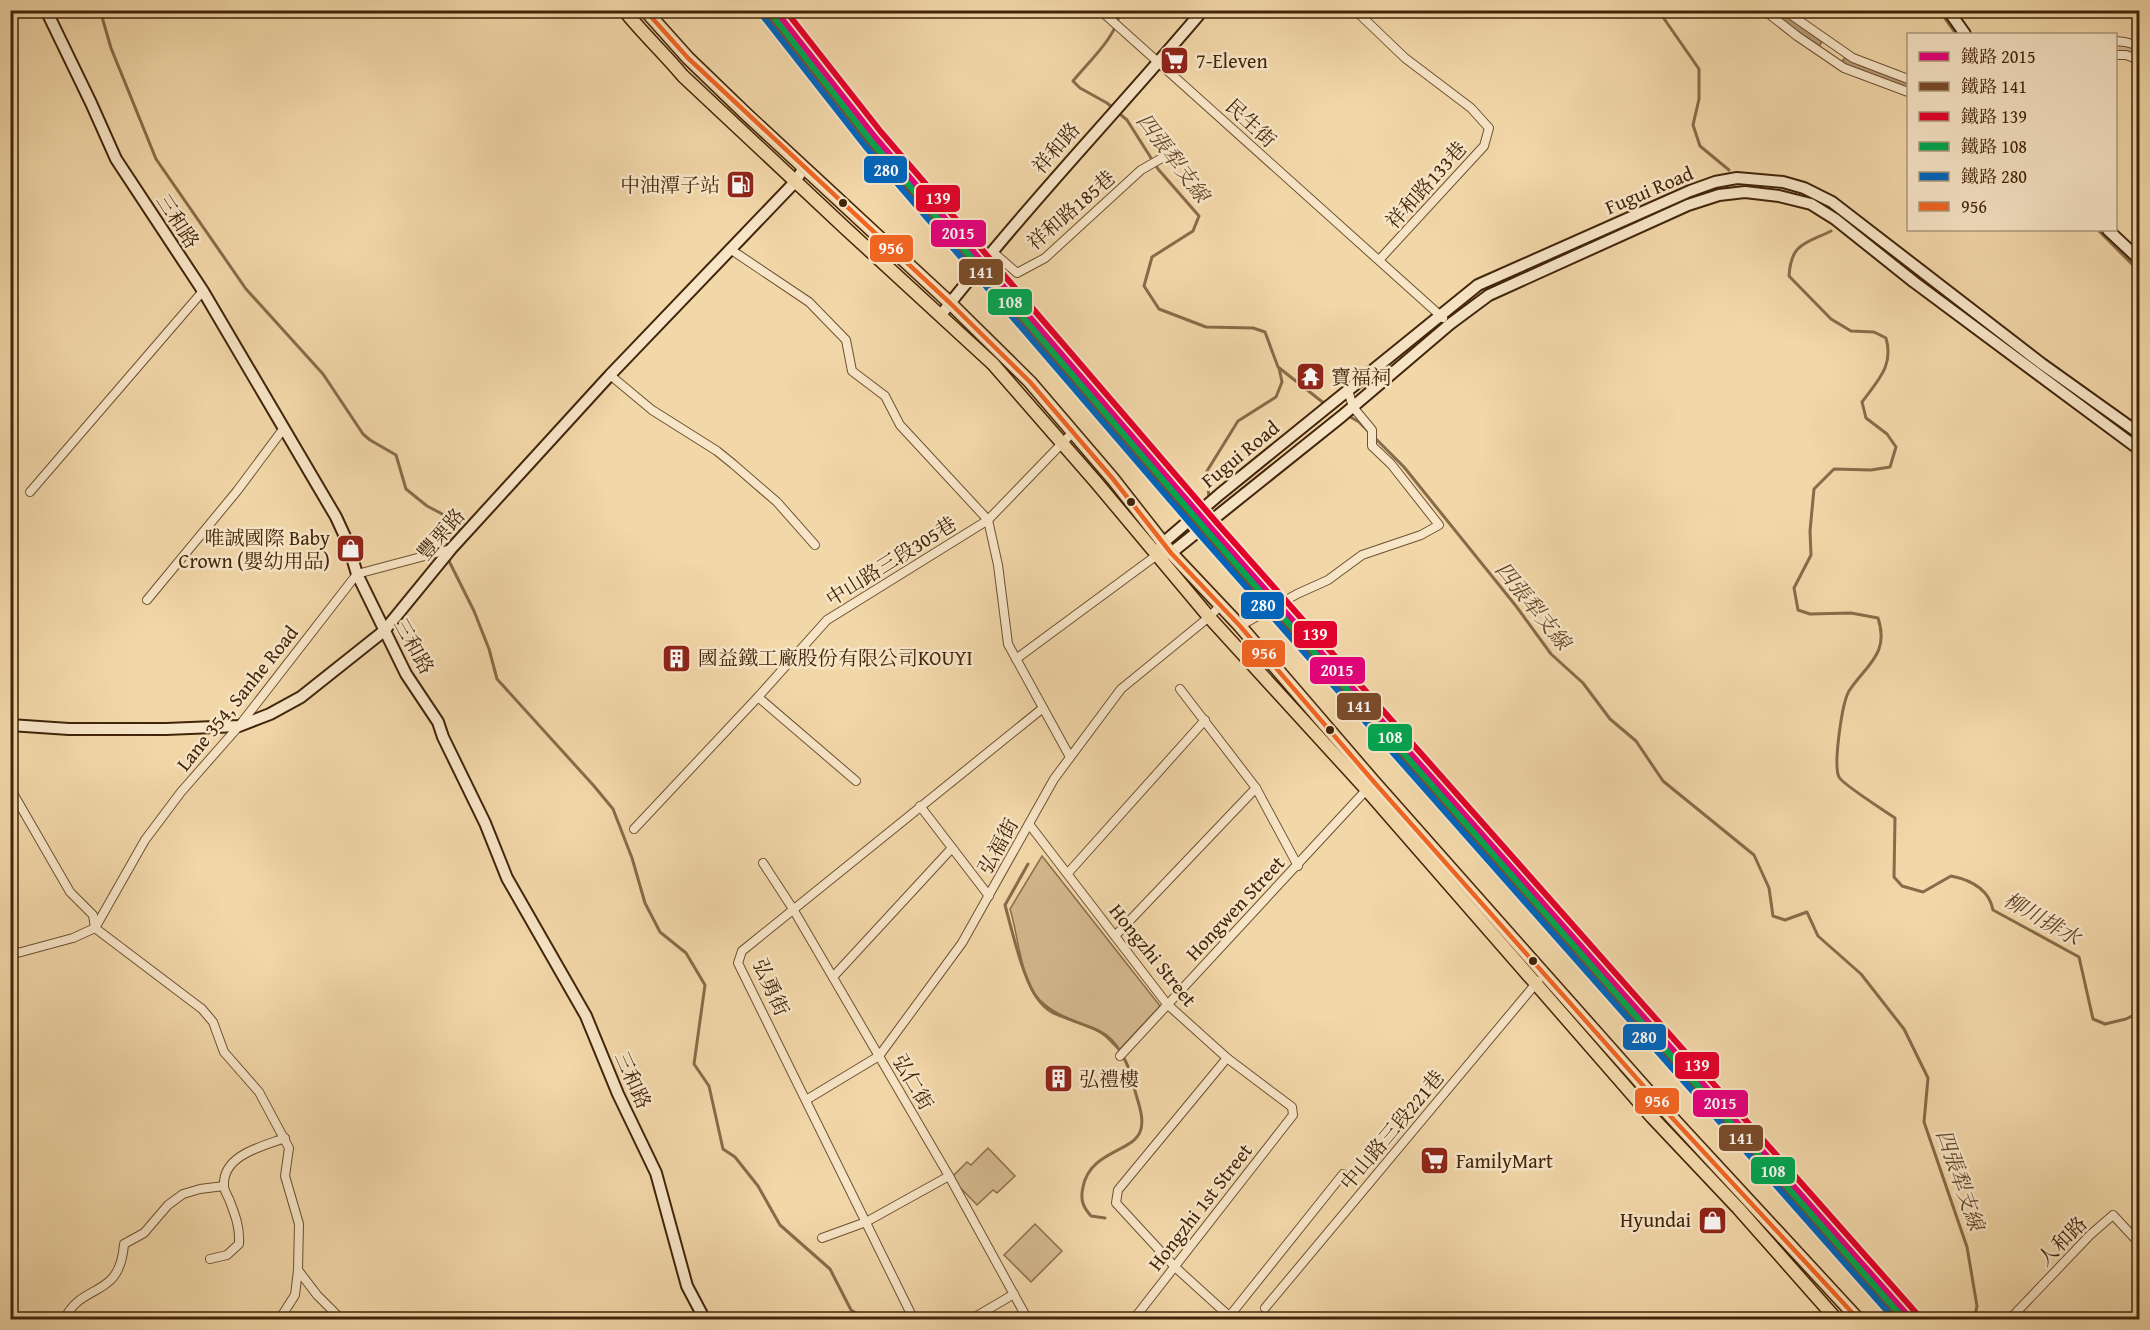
<svg xmlns="http://www.w3.org/2000/svg" width="2150" height="1330" font-family="'Gentium Book Plus','Noto Serif TC',serif">
  <rect width="100%" height="100%" fill="#f2d7a9"/>
  <filter id="stains"><feTurbulence type="fractalNoise" baseFrequency=".00333" numOctaves="4"/><feColorMatrix values="0 0 0 0 .2 0 0 0 0 .09 0 0 0 0 .02 0 0 0 .5 -.17"/></filter>
  <radialGradient id="worn" r=".72"><stop offset=".6" stop-color="#630" stop-opacity="0"/><stop offset="1" stop-color="#630" stop-opacity=".3"/></radialGradient>
  <g fill="#d4b98e" stroke="#8b6e4c" stroke-width="1.5">
    <polygon points="2116,45 2127,45 2139,49 2139,58 2116,52"/>
    <path d="M 1042,856 L 1160,1006 L 1119,1050 C 1113,1045 1108,1038 1102,1034 C 1088,1024 1069,1021 1054,1014 C 1021,998 1020,940 1010,909 Z"/>
    <polygon points="988,1148 1015,1176 997,1193 993,1190 977,1205 951,1178 967,1162 971,1165"/>
    <polygon points="1035,1224 1062,1251 1031,1282 1004,1255"/>
  </g>
  <g fill="#b69a73" stroke="#886b49" stroke-width="1.5">
    <polygon points="1767,11 1781,11 1822,42 1818,48"/>
    <polygon points="1846,56 1908,81 1908,89 1841,63"/>
  </g>
  <g fill="none" stroke-linecap="round" stroke-linejoin="round">
    <g stroke="#886b49" stroke-width="3">
      <polyline points="100,10 111,48 156,159 246,289 323,374 363,434 370,440 396,455 406,489 427,506 448,517 448,546"/>
      <path d="M 1120,10 C 1118,36 1089,61 1073,81 L 1080,88 L 1107,103 L 1127,120 L 1158,169 L 1199,216 L 1193,231 L 1152,257 L 1144,286 L 1159,309 L 1206,327 L 1253,328 L 1265,332 L 1278,367 L 1325,404"/>
      <polyline points="1658,10 1699,69 1699,99 1693,125 1700,146 1729,170"/>
      <polyline points="1939,10 1956,34"/>
      <polyline points="2098,230 2140,272"/>
      <path d="M 1831,231 C 1805,244 1791,243 1789,276 L 1831,319 L 1851,331 L 1874,332 L 1886,338 C 1894,366 1878,380 1862,402 L 1866,418 L 1887,434 L 1896,447 L 1890,467 L 1871,470 L 1834,469 L 1814,489 L 1810,531 L 1811,555 L 1794,588 L 1798,610 L 1810,614 L 1851,613 L 1878,618 C 1890,654 1866,665 1849,691 C 1842,703 1833,765 1839,777 C 1842,784 1885,811 1895,818 L 1894,877 L 1902,886 L 1923,892 L 1951,876 C 1971,880 1989,889 1993,910 L 2079,957 L 2093,1019 L 2105,1024 L 2126,1019 L 2140,1012"/>
      <polyline points="1347,415 1359,422 1370,433"/>
      <polyline points="1375,438 1404,467 1516,606 1551,654 1583,683 1610,719 1636,741 1663,781 1754,855 1769,888 1773,916 1785,920 1807,912 1818,936 1861,974 1904,1029 1928,1078 1924,1122 1967,1247 1977,1306 1974,1320"/>
      <polyline points="1209,499 1207,471 1238,421 1276,397 1282,382 1279,368"/>
      <polyline points="448,559 474,611 489,649 497,679 594,786 613,809 632,858 645,903 660,932 686,953 705,985 694,1064 709,1086 723,1149 735,1157 758,1186 780,1225 830,1269 851,1310 867,1320"/>
      <path d="M 1028,864 L 1005,905 C 1011,927 1024,984 1039,1000 C 1057,1018 1077,1021 1099,1031 C 1118,1040 1129,1065 1133,1083 C 1136,1098 1146,1118 1140,1132 C 1132,1152 1090,1151 1083,1187 C 1080,1200 1083,1207 1091,1216 L 1105,1218"/>
    </g>
    <defs>
      <g id="street">
        <polyline points="1100,10 1443,318"/>
        <polyline points="1355,10 1405,58 1471,108 1489,128 1484,146 1380,259"/>
        <polyline points="1764,10 1797,36 1844,68 1908,92"/>
        <polyline points="1784,10 1853,58 1908,79"/>
        <polyline points="2116,41 2125,42 2140,46"/>
        <polyline points="2116,55 2126,55 2140,60"/>
        <polyline points="730,249 809,302 846,340 852,371 885,396 900,425 988,520 998,565 1008,644 1070,757"/>
        <polyline points="993,252 1017,273 1045,258 1141,170 1162,158"/>
        <polyline points="610,375 652,410 717,451 733,464 777,502 815,545"/>
        <polyline points="30,492 203,291"/>
        <polyline points="147,600 237,491 284,428"/>
        <polyline points="1240,626 1297,594 1328,580 1362,555 1421,535 1439,525 1391,464 1372,446 1372,430 1353,407 1348,390"/>
        <polyline points="1016,659 1157,555"/>
        <polyline points="1180,689 1256,788 1298,866"/>
        <polyline points="758,697 856,781"/>
        <polyline points="10,788 70,892 93,915 95,928"/>
        <polyline points="920,806 989,896"/>
        <polyline points="1029,824 1167,1004 1227,1058 1292,1107 1293,1115 1133,1320"/>
        <polyline points="634,829 758,697 827,620 988,520 1073,432"/>
        <polyline points="763,863 793,909 949,1176 1028,1320"/>
        <polyline points="1068,873 1205,720"/>
        <polyline points="95,928 202,1009 213,1022 224,1052 259,1092 289,1148 285,1176 299,1224 298,1270 295,1295 279,1320"/>
        <polyline points="1115,936 1256,788"/>
        <polyline points="10,955 73,938 95,928 145,840 181,792 239,726 357,574 451,549"/>
        <polyline points="833,977 952,848"/>
        <polyline points="1120,1056 1369,787"/>
        <polyline points="1227,1058 1118,1190 1116,1203 1175,1267 1229,1316"/>
        <polyline points="806,1100 879,1056 962,943 1054,779 1121,689 1209,617 1221,605"/>
        <polyline points="822,1238 866,1222 949,1176"/>
        <path d="M 210,1259 L 227,1255 L 239,1244 C 240,1226 235,1215 229,1199 C 227,1195 224,1190 224,1186 C 222,1155 263,1146 285,1138"/>
        <polyline points="298,1270 317,1295 342,1320"/>
        <polyline points="1265,1308 1538,981"/>
        <polyline points="1228,1318 1343,1174"/>
        <path d="M 64,1320 C 82,1281 120,1300 124,1244 L 144,1233 L 168,1205 L 183,1194 L 200,1189 L 224,1186"/>
        <polyline points="914,1320 738,963 742,951 1043,708"/>
        <polyline points="970,1320 1014,1294"/>
        <polyline points="2009,1320 2090,1235 2113,1215 2140,1244"/>
      </g>
      <g id="secondary">
        <polyline points="46,10 91,103 116,159 203,291 336,517 347,541 357,574 406,674 438,722 443,737 485,823 507,878 586,1016 618,1094 656,1173 687,1286 705,1320"/>
        <polyline points="1948,10 1965,34"/>
        <polyline points="2108,230 2140,260"/>
        <path d="M 941,315 C 958,292 976,272 993,251 C 1061,169 1134,92 1203,10"/>
        <polyline points="1160,548 1163,543 1220,494 1478,285 1690,191 1715,182 1737,178 1783,182 1804,188 1832,202 2042,364 2140,434"/>
        <polyline points="1163,554 1171,553 1342,416 1450,324 1489,295 1688,205 1719,195 1745,192 1779,196 1811,204 1835,219 1914,282 2140,450"/>
        <polyline points="10,725 69,729 166,729 239,726 270,714 301,697 384,631 451,549 610,375 795,182 803,169"/>
      </g>
      <g id="primary">
        <path d="M 624,10 C 643,34 664,53 683,76 L 844,227 L 993,364 L 1096,482 L 1209,617 L 1366,789 L 1652,1117 L 1738,1208 L 1837,1320"/>
        <polyline points="645,10 688,58 746,114 950,303 1030,382 1113,479 1171,553 1240,626 1374,782 1663,1108 1859,1320"/>
      </g>
    </defs>
    <use href="#street" stroke="#6e5131" stroke-width="10"/>
    <use href="#secondary" stroke="#422409" stroke-width="14"/>
    <use href="#primary" stroke="#422409" stroke-width="15"/>
    <use href="#street" stroke="#f7e5c7" stroke-width="8"/>
    <use href="#secondary" stroke="#f7e5c7" stroke-width="10"/>
    <use href="#primary" stroke="#f2d7a9" stroke-width="12"/>
    <defs>
      <polyline id="bus-1" points="645,10 688,58 950,303 1030,382 1113,479 1171,553 1240,626 1374,782 1663,1108 1859,1320"/>
    </defs>
    <use href="#bus-1" stroke="#f7e5c7" stroke-width="9"/>
    <use href="#bus-1" stroke="#f26522" stroke-width="4.5"/>
    <defs>
      <polyline id="rail-1" points="775,10 875,137 1211,528 1912,1320"/>
      <polyline id="rail-2" points="769,15 869,142 1205,533 1902,1320"/>
      <polyline id="rail-3" points="785,10 881,132 1217,523 1918,1315"/>
      <polyline id="rail-4" points="768,10 871,141 1207,531 1905,1320"/>
      <polyline id="rail-5" points="762,15 865,146 1201,536 1895,1320"/>
    </defs>
    <use href="#rail-1" stroke="#f7e5c7" stroke-width="10"/>
    <use href="#rail-2" stroke="#f7e5c7" stroke-width="10"/>
    <use href="#rail-3" stroke="#f7e5c7" stroke-width="10"/>
    <use href="#rail-4" stroke="#f7e5c7" stroke-width="10"/>
    <use href="#rail-5" stroke="#f7e5c7" stroke-width="10"/>
    <use href="#rail-1" stroke="#e5007d" stroke-width="6"/>
    <use href="#rail-2" stroke="#7a4b2a" stroke-width="6"/>
    <use href="#rail-3" stroke="#e4002b" stroke-width="6"/>
    <use href="#rail-4" stroke="#00a651" stroke-width="6"/>
    <use href="#rail-5" stroke="#0065bd" stroke-width="6"/>
  </g>
  <defs>
    <symbol id="supermarket-square" viewBox="-11 -11 22 22"><rect x="-9" y="-9" width="18" height="18" rx="4" fill="#8f2418" stroke="#f7e5c7"/><path d="M-6-5.5h2.5l.6 2H6L4.5 2H-2.5L-4.4-4H-6ZM-1.5 3.2a1.3 1.3 0 1 0 .1 0ZM3 3.2a1.3 1.3 0 1 0 .1 0Z" fill="#fff"/></symbol>
    <symbol id="fuel-square" viewBox="-11 -11 22 22"><rect x="-9" y="-9" width="18" height="18" rx="4" fill="#8f2418" stroke="#f7e5c7"/><path d="M-5.5-6h7V0h2V4h1.3V-2.5L3-4.5l.8-.8L6-3V5H2.5V1h-1V6h-7ZM-4.2-4.7v3.2H.2V-4.7Z" fill="#fff"/></symbol>
    <symbol id="temple-square" viewBox="-11 -11 22 22"><rect x="-9" y="-9" width="18" height="18" rx="4" fill="#8f2418" stroke="#f7e5c7"/><path d="M0-6L5-2H3V0L6.5 2.5H4V6H1.5V3h-3V6H-4V2.5H-6.5L-3 0V-2H-5Z" fill="#fff"/></symbol>
    <symbol id="shop-square" viewBox="-11 -11 22 22"><rect x="-9" y="-9" width="18" height="18" rx="4" fill="#8f2418" stroke="#f7e5c7"/><path d="M-5-2.5h2.3a2.7 3.5 0 0 1 5.4 0H5L5.5 6h-11ZM-1.5-2.5h3a1.5 2.3 0 0 0-3 0Z" fill="#fff"/></symbol>
    <symbol id="building-square" viewBox="-11 -11 22 22"><rect x="-9" y="-9" width="18" height="18" rx="4" fill="#8f2418" stroke="#f7e5c7"/><path d="M-4-6H4V6H1V3H-1V6H-4ZM-2.5-4.3h1.7v1.8h-1.7ZM.8-4.3h1.7v1.8H.8ZM-2.5-1h1.7V.8h-1.7ZM.8-1h1.7V.8H.8Z" fill="#fff"/></symbol>
  </defs>
  <g fill-rule="evenodd">
    <use href="#supermarket-square" x="1158" y="44" width="33" height="33"/>
    <use href="#fuel-square" x="724" y="168" width="33" height="33"/>
    <use href="#temple-square" x="1294" y="360" width="33" height="33"/>
    <use href="#shop-square" x="334" y="532" width="33" height="33"/>
    <use href="#building-square" x="660" y="642" width="33" height="33"/>
    <use href="#building-square" x="1042" y="1062" width="33" height="33"/>
    <use href="#supermarket-square" x="1418" y="1144" width="33" height="33"/>
    <use href="#shop-square" x="1696" y="1204" width="33" height="33"/>
  </g>
  <g fill="#422409" stroke="#f7e5c7" stroke-width="2">
    <circle cx="843" cy="203" r="5"/>
    <circle cx="1131" cy="502" r="5"/>
    <circle cx="1330" cy="730" r="5"/>
    <circle cx="1533" cy="961" r="5"/>
  </g>
  <g text-anchor="middle" stroke-width="5" stroke-linejoin="round" paint-order="stroke">
    <g font-size="20" fill="#422409" stroke="#f7e5c7" text-anchor="start">
      <text x="1196" y="68">7-Eleven</text>
      <text x="720" y="192" text-anchor="end">中油潭子站</text>
      <text x="1331" y="384">寶福祠</text>
      <text x="330" y="545" text-anchor="end">唯誠國際 Baby<tspan x="330" dy="23">Crown (嬰幼用品)</tspan></text>
      <text x="698" y="665">國益鐵工廠股份有限公司KOUYI</text>
      <text x="1079" y="1086">弘禮樓</text>
      <text x="1456" y="1168">FamilyMart</text>
      <text x="1691" y="1227" text-anchor="end">Hyundai</text>
    </g>
    <g font-size="20" fill="#422409" stroke="#f7e5c7">
      <text transform="translate(1251 123) rotate(43)" y="7">民生街</text>
      <text transform="translate(1056 148) rotate(-49)" y="7">祥和路</text>
      <text transform="translate(1426 185) rotate(-48)" y="7">祥和路133巷</text>
      <text transform="translate(1649 190) rotate(-23)" y="7">Fugui Road</text>
      <text transform="translate(1071 210) rotate(-41)" y="7">祥和路185巷</text>
      <text transform="translate(178 221) rotate(57)" y="7">三和路</text>
      <text transform="translate(1240 454) rotate(-39)" y="7">Fugui Road</text>
      <text transform="translate(441 534) rotate(-49)" y="7">豐栗路</text>
      <text transform="translate(891 561) rotate(-32)" y="7">中山路三段305巷</text>
      <text transform="translate(414 646) rotate(61)" y="7">三和路</text>
      <text transform="translate(237 698) rotate(-51)" y="7">Lane 354, Sanhe Road</text>
      <text transform="translate(998 846) rotate(-61)" y="7">弘福街</text>
      <text transform="translate(1235 908) rotate(-47)" y="7">Hongwen Street</text>
      <text transform="translate(1153 955) rotate(51)" y="7">Hongzhi Street</text>
      <text transform="translate(771 987) rotate(66)" y="7">弘勇街</text>
      <text transform="translate(633 1080) rotate(66)" y="7">三和路</text>
      <text transform="translate(913 1082) rotate(60)" y="7">弘仁街</text>
      <text transform="translate(1392 1130) rotate(-50)" y="7">中山路三段221巷</text>
      <text transform="translate(1200 1207) rotate(-52)" y="7">Hongzhi 1st Street</text>
      <text transform="translate(2062 1241) rotate(-45)" y="7">人和路</text>
    </g>
    <g font-size="21" font-style="italic" fill="#654729" stroke="#f7e5c7">
      <text transform="translate(1173 158) rotate(53)" y="7">四張犁支線</text>
      <text transform="translate(1533 606) rotate(51)" y="7">四張犁支線</text>
      <text transform="translate(2042 919) rotate(30)" y="7">柳川排水</text>
      <text transform="translate(1960 1180) rotate(71)" y="7">四張犁支線</text>
    </g>
  </g>
  <g stroke="#f7e5c7" stroke-width="2">
    <rect x="863" y="155" width="45" height="29" rx="6" fill="#0065bd"/>
    <rect x="915" y="184" width="46" height="29" rx="6" fill="#e4002b"/>
    <rect x="930" y="219" width="57" height="29" rx="6" fill="#e5007d"/>
    <rect x="869" y="234" width="45" height="29" rx="6" fill="#f26522"/>
    <rect x="958" y="258" width="46" height="28" rx="6" fill="#7a4b2a"/>
    <rect x="987" y="288" width="46" height="28" rx="6" fill="#00a651"/>
    <rect x="1240" y="591" width="45" height="29" rx="6" fill="#0065bd"/>
    <rect x="1293" y="620" width="45" height="29" rx="6" fill="#e4002b"/>
    <rect x="1241" y="639" width="45" height="29" rx="6" fill="#f26522"/>
    <rect x="1309" y="656" width="57" height="29" rx="6" fill="#e5007d"/>
    <rect x="1336" y="692" width="46" height="29" rx="6" fill="#7a4b2a"/>
    <rect x="1367" y="723" width="46" height="29" rx="6" fill="#00a651"/>
    <rect x="1622" y="1023" width="45" height="28" rx="6" fill="#0065bd"/>
    <rect x="1674" y="1051" width="46" height="29" rx="6" fill="#e4002b"/>
    <rect x="1634" y="1087" width="46" height="28" rx="6" fill="#f26522"/>
    <rect x="1692" y="1089" width="57" height="29" rx="6" fill="#e5007d"/>
    <rect x="1718" y="1124" width="46" height="28" rx="6" fill="#7a4b2a"/>
    <rect x="1750" y="1156" width="46" height="29" rx="6" fill="#00a651"/>
  </g>
  <g font-size="16" text-anchor="middle" font-weight="bold" fill="#fff">
    <text x="886" y="176">280</text>
    <text x="938" y="204">139</text>
    <text x="958" y="239">2015</text>
    <text x="891" y="254">956</text>
    <text x="981" y="278">141</text>
    <text x="1010" y="308">108</text>
    <text x="1263" y="611">280</text>
    <text x="1315" y="640">139</text>
    <text x="1264" y="659">956</text>
    <text x="1337" y="676">2015</text>
    <text x="1359" y="712">141</text>
    <text x="1390" y="743">108</text>
    <text x="1644" y="1043">280</text>
    <text x="1697" y="1071">139</text>
    <text x="1657" y="1107">956</text>
    <text x="1720" y="1109">2015</text>
    <text x="1741" y="1144">141</text>
    <text x="1773" y="1177">108</text>
  </g>
  <rect width="2150" height="1330" fill="none" stroke="#f2d7a9" stroke-width="36"/>
  <rect x="12" y="12" width="2126" height="1306" fill="none" stroke="#422409" stroke-width="3"/>
  <rect x="18" y="18" width="2114" height="1294" fill="none" stroke="#422409" stroke-width="1.5"/>
  <rect x="1907" y="33" width="210" height="198" fill="#f7e5c7" stroke="#af987b" stroke-width="1.5"/>
  <rect x="1919" y="52" width="30" height="9" fill="#e5007d" stroke="#af987b" stroke-width="1.5"/>
  <text x="1961" y="63" font-size="18" fill="#422409">鐵路 2015</text>
  <rect x="1919" y="82" width="30" height="9" fill="#7a4b2a" stroke="#af987b" stroke-width="1.5"/>
  <text x="1961" y="93" font-size="18" fill="#422409">鐵路 141</text>
  <rect x="1919" y="112" width="30" height="9" fill="#e4002b" stroke="#af987b" stroke-width="1.5"/>
  <text x="1961" y="123" font-size="18" fill="#422409">鐵路 139</text>
  <rect x="1919" y="142" width="30" height="9" fill="#00a651" stroke="#af987b" stroke-width="1.5"/>
  <text x="1961" y="153" font-size="18" fill="#422409">鐵路 108</text>
  <rect x="1919" y="172" width="30" height="9" fill="#0065bd" stroke="#af987b" stroke-width="1.5"/>
  <text x="1961" y="183" font-size="18" fill="#422409">鐵路 280</text>
  <rect x="1919" y="202" width="30" height="9" fill="#f26522" stroke="#af987b" stroke-width="1.5"/>
  <text x="1961" y="213" font-size="18" fill="#422409">956</text>
  <rect width="100%" height="100%" filter="url(#stains)"/>
  <rect width="100%" height="100%" fill="url(#worn)"/>
</svg>
